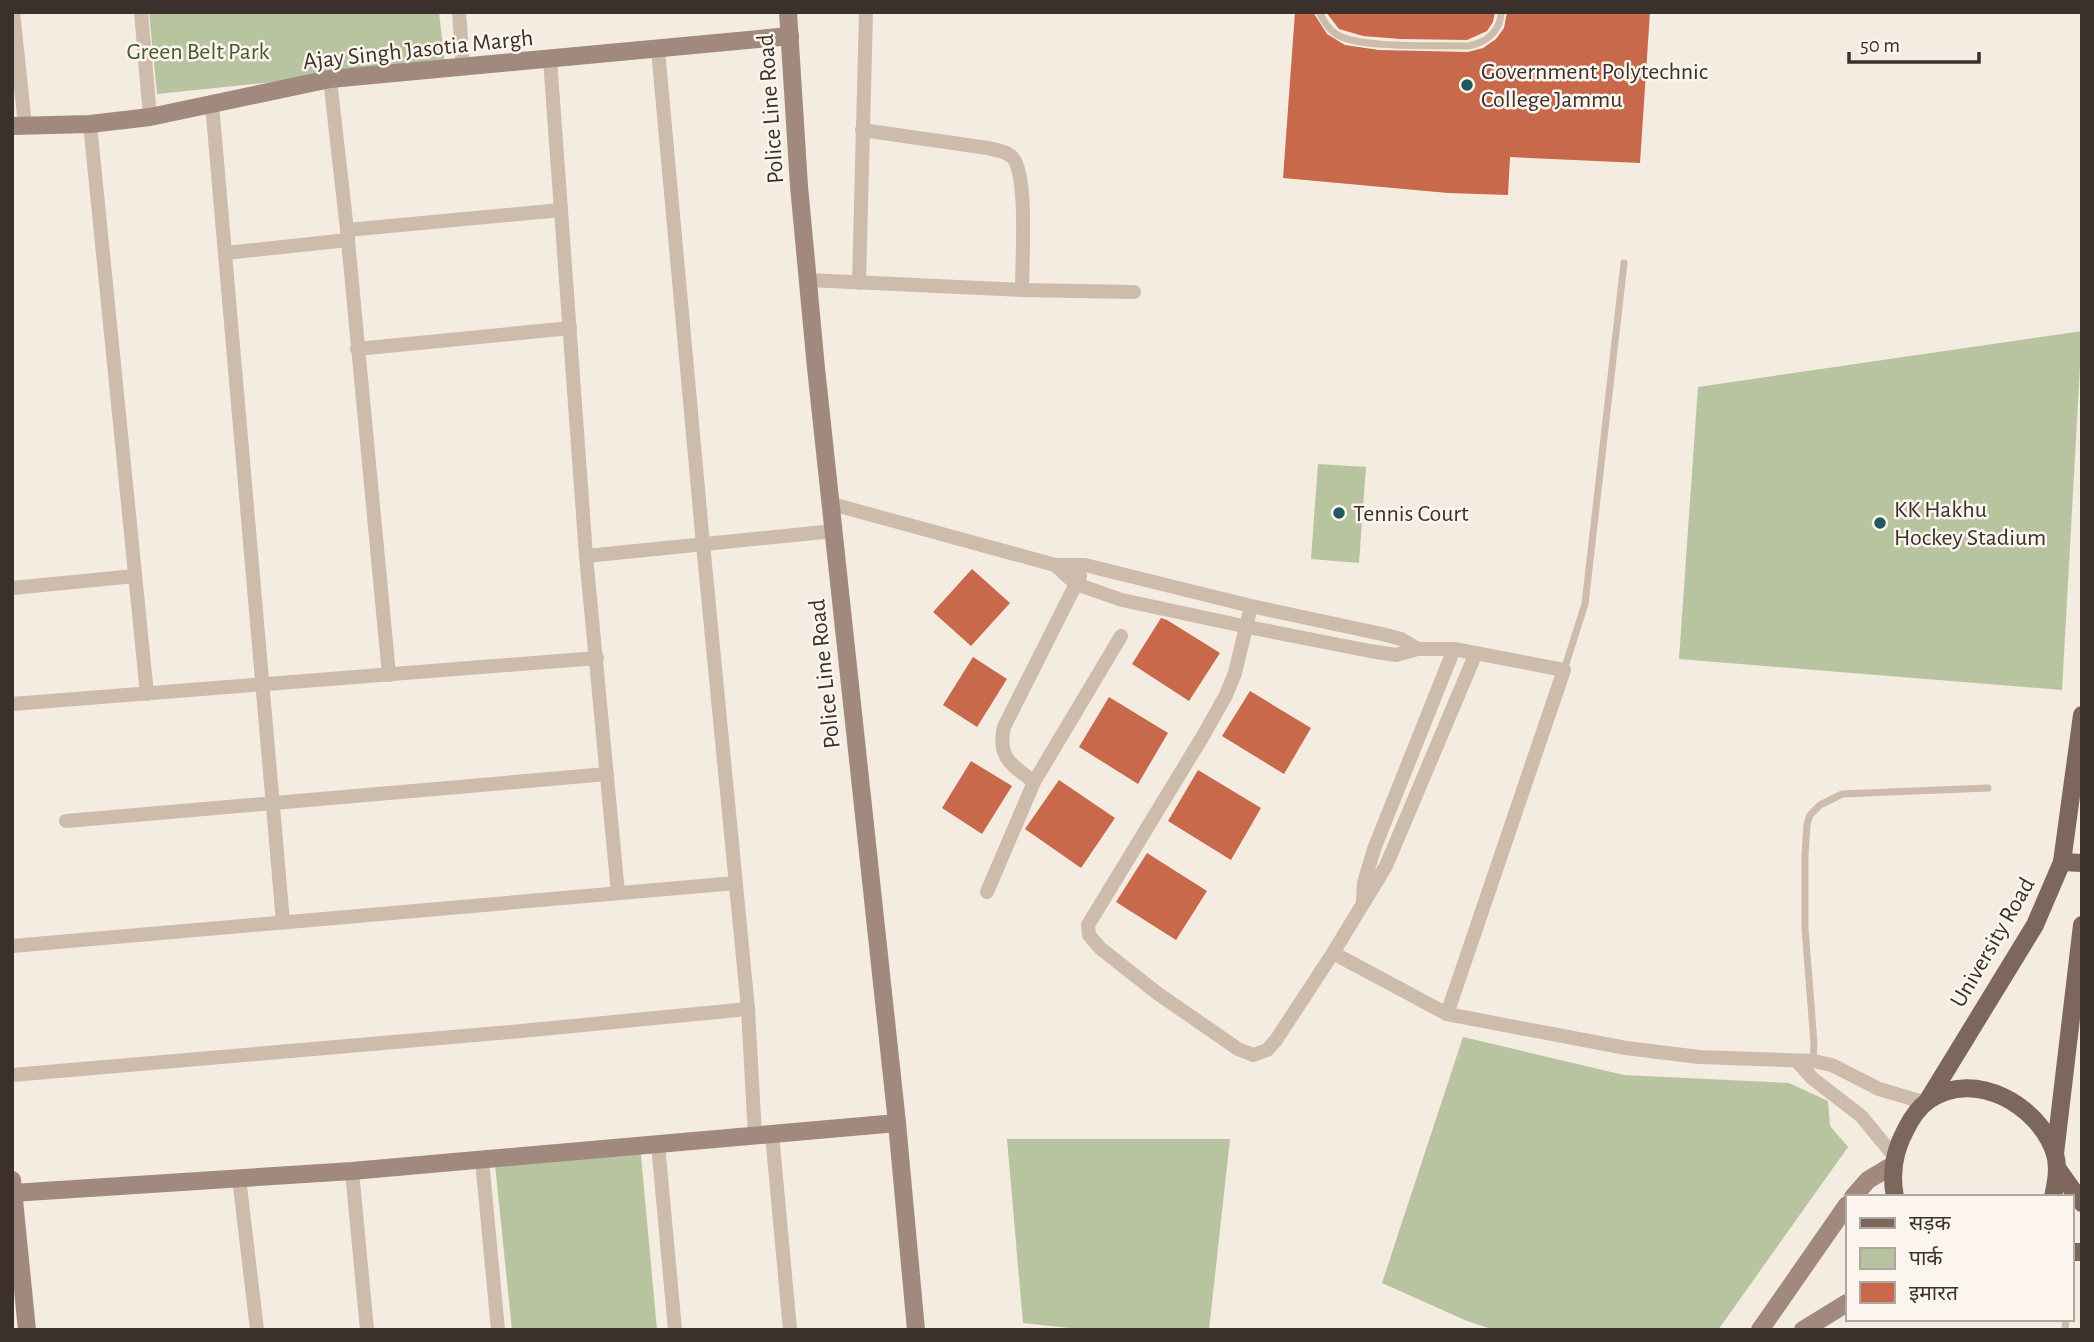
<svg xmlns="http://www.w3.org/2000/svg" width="2094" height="1342" font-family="'Alegreya Sans','Noto Sans Devanagari',sans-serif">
  <rect width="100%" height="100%" fill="#f4ebe1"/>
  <g fill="#b8c4a0">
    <polygon points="149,12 439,12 445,64 157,94"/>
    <polygon points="2082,331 2062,690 1679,659 1698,387"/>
    <polygon points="1318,464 1366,467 1359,563 1311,559"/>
    <polygon points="1463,1037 1624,1075 1789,1083 1828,1101 1830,1126 1848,1147 1718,1330 1495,1330 1467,1321 1382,1283"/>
    <polygon points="1007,1139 1230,1139 1209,1330 1088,1330 1023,1323"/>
    <polygon points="640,1145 657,1330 512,1330 494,1155"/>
  </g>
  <g fill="#c8694b">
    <polygon points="1295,12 1313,12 1327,34 1345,45 1379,50 1468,52 1483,48 1496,39 1504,28 1507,12 1650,12 1640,163 1510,157 1508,195 1448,193 1283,178"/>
    <polygon points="1326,12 1495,12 1493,22 1487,31 1467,40 1400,39 1363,36 1339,29"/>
    <polygon points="972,569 1010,603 971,646 933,612"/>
    <polygon points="1161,618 1167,620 1220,653 1189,701 1132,664"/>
    <polygon points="973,657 1007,679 977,727 943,705"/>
    <polygon points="1250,691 1311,728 1284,774 1222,736"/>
    <polygon points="1109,697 1168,733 1138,784 1079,747"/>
    <polygon points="971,761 1012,786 982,834 942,808"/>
    <polygon points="1198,770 1261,808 1231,860 1168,821"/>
    <polygon points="1059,780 1115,818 1081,868 1025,829"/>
    <polygon points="1147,853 1207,891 1176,940 1116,902"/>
  </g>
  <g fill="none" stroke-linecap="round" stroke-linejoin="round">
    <g stroke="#cdbbac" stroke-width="7">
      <path d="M 1319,12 C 1324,21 1328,29 1336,34 C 1358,49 1439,45 1468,46 C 1486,43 1501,31 1501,12"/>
      <polyline points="1564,670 1585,604 1624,263"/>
      <polyline points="1813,1064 1814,1044 1805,928 1805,855 1807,824 1810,815 1820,805 1842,794 1988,788"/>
      <polyline points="2065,1330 2066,1319"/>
    </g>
    <g stroke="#cdbbac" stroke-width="14">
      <polyline points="13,12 25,125"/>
      <polyline points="141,12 150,117"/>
      <polyline points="459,12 463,67"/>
      <polyline points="658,50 703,544 748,1009 755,1136"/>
      <polyline points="550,59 586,556 618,893"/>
      <polyline points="330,79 347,230 389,675"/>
      <path d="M 212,104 C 238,377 258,650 283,922"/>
      <polyline points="90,124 147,694"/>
      <path d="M 862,130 L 988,148 C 996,150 1007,151 1013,158 C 1028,176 1022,263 1022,290"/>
      <polyline points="347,230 561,210"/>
      <polyline points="226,253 348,240"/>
      <polyline points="808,280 1022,290 1134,292"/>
      <polyline points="859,283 866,12"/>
      <polyline points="357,349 570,328"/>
      <polyline points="832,504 1055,565 1085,565 1251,606 1382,634 1401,639 1418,649"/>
      <polyline points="586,556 834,531"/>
      <polyline points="1055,565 1076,584 1122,600 1248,627 1370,651 1396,655 1418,649 1454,649 1564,670 1447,1014"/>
      <polyline points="12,588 135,576"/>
      <polyline points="1251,606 1235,673 1226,695 1203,736 1088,925 1089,935 1100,948 1157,993 1238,1049 1253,1055 1267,1050 1276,1040 1333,953"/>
      <polyline points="1476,653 1386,866 1333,953 1447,1014 1626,1048 1699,1057 1813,1061 1832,1065 1879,1089 1926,1103"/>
      <polyline points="12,704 597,658"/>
      <path d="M 1034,782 C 1012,765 997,758 1004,727 L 1080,576"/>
      <polyline points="66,821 607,774"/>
      <polyline points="987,892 1034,782 1121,636"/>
      <polyline points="1363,901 1364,883 1374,849 1454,649"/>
      <polyline points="12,946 736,883"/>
      <polyline points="1797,1061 1812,1078 1861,1116 1895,1157"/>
      <polyline points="12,1075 511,1032 748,1009"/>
      <polyline points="772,1134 790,1330"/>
      <polyline points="658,1144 675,1330"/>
      <polyline points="482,1160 498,1330"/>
      <polyline points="352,1171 367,1330"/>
      <polyline points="239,1178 257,1330"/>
    </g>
    <g stroke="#a18a7d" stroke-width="18">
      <polyline points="788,12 799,186 816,368 897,1123 916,1330"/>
      <polyline points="12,126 90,124 150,117 330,79 790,36"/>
      <polyline points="12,1180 27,1330"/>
      <polyline points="12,1193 352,1171 897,1123"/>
      <polyline points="1853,1197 1868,1180 1893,1165"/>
      <polyline points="1760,1330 1847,1205"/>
      <polyline points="1803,1330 1847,1303"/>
    </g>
    <g stroke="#7d675c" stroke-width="18">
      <polyline points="2062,862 2082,863"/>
      <polyline points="1928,1100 2035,925 2062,862 2082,715"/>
      <polyline points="2055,1154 2082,925"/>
      <polyline points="2057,1168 2082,1203"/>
      <path d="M 1895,1197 C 1890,1172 1894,1151 1906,1129 C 1911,1119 1919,1107 1929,1100 C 1975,1068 2040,1106 2055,1154 C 2059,1168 2056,1183 2053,1197"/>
      <polyline points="2071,1252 2082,1252"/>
    </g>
  </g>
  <g fill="#1f5a5e" stroke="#fbf5ee" stroke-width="2.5">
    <circle cx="1467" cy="85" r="7"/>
    <circle cx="1339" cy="513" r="7"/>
    <circle cx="1880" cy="523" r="7"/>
  </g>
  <g text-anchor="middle" stroke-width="5" stroke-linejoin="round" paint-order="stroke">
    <g font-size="24" fill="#3b302b" stroke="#fbf5ee">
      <text transform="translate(418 49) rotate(-6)" y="8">Ajay Singh Jasotia Margh</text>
      <text transform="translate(770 109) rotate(-94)" y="8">Police Line Road</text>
      <text transform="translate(824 674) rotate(-96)" y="8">Police Line Road</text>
      <text transform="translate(1992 942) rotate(-60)" y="8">University Road</text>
    </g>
    <g font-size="24" fill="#4a5a2e" stroke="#fbf5ee">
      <text x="198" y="59">Green Belt Park</text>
    </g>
    <g font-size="24" fill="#3b302b" stroke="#fbf5ee" text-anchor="start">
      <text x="1481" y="79">Government Polytechnic<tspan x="1481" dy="28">College Jammu</tspan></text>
      <text x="1894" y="517">KK Hakhu<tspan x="1894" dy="28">Hockey Stadium</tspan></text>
      <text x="1353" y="521">Tennis Court</text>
    </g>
  </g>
  <rect width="2094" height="1342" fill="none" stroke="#3b302b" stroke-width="28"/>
  <rect x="1846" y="1195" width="228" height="126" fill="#fbf5ee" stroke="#aea6a0" stroke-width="2"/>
  <rect x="1860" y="1218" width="35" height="10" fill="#7d675c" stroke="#aea6a0" stroke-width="2"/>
  <text x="1909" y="1230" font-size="21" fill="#3b302b">सड़क</text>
  <rect x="1860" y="1248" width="35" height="21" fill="#b8c4a0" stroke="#aea6a0" stroke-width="2"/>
  <text x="1909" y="1265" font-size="21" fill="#3b302b">पार्क</text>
  <rect x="1860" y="1282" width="35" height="21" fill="#c8694b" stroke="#aea6a0" stroke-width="2"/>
  <text x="1909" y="1300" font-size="21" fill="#3b302b">इमारत</text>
  <path d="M1849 52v10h130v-10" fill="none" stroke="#3b302b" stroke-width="3.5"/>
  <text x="1860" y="52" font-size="21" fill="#3b302b" stroke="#fbf5ee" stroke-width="5" paint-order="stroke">50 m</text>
</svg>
